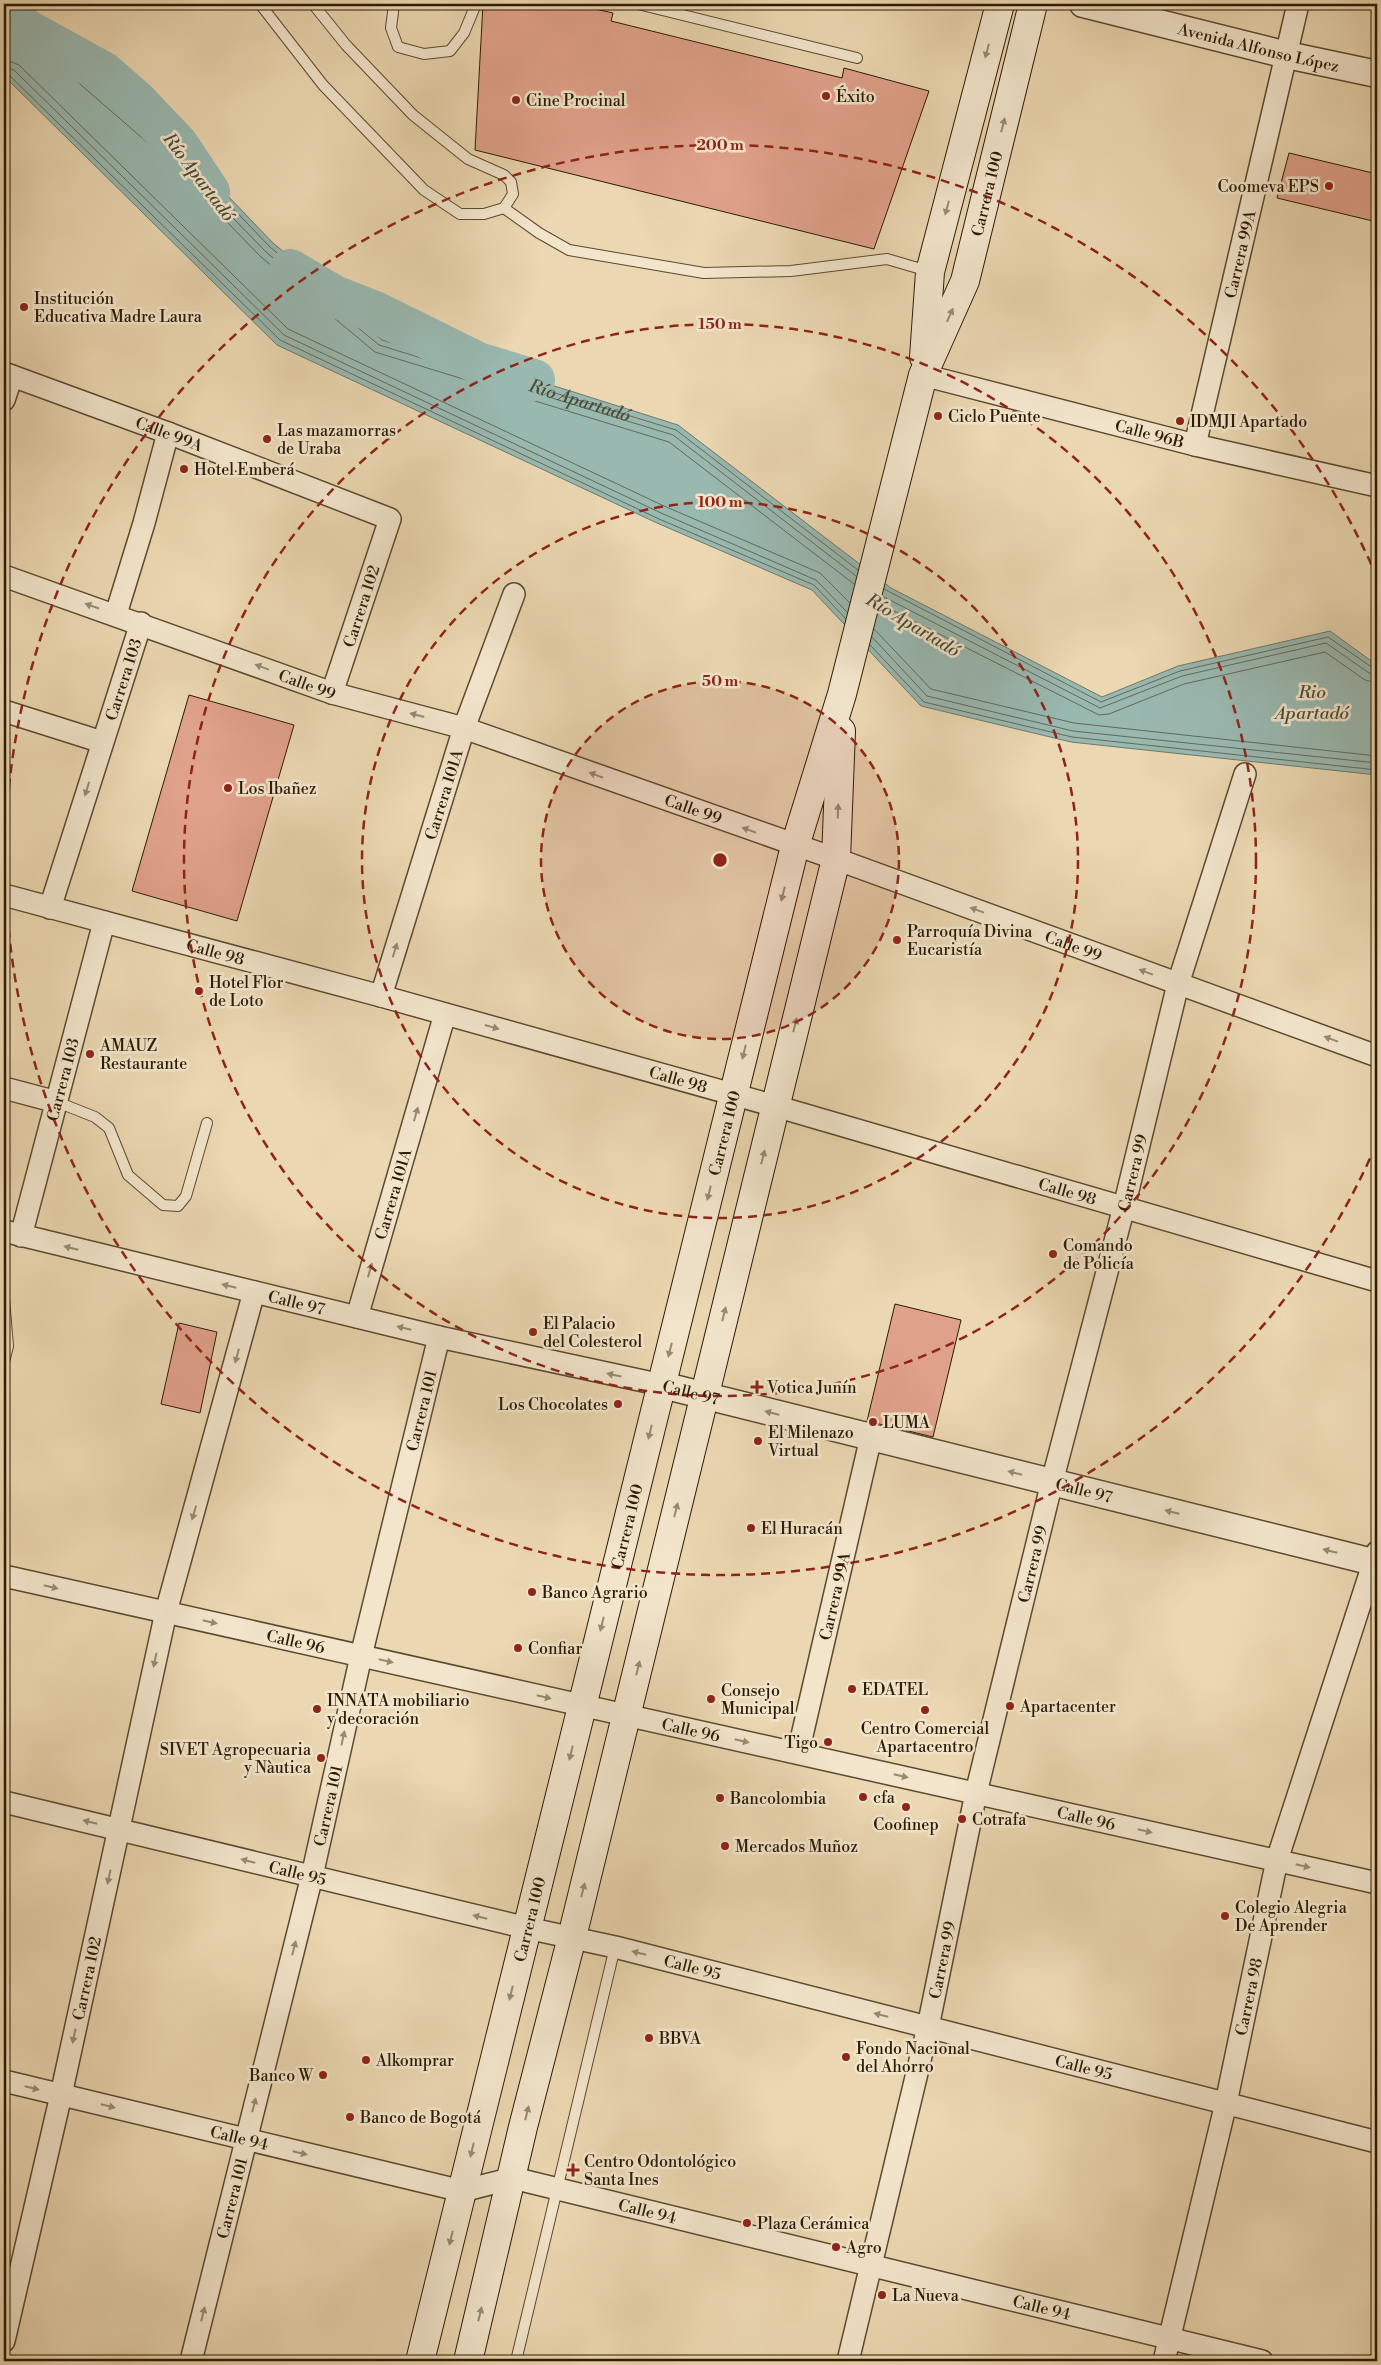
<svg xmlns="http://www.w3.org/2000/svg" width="1381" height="2365" font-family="'Libre Bodoni',serif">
  <rect width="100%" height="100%" fill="#ebd7b1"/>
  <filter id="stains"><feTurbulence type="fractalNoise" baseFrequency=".004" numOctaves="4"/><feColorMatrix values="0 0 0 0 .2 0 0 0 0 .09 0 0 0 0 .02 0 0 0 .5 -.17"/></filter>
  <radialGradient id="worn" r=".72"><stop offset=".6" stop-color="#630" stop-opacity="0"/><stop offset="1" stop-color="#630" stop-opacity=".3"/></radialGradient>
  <polygon fill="#99b8b0" stroke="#6d796b" points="4,4 15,4 177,143 273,243 385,336 526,377 678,425 891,588 1102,697 1178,666 1330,631 1377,665 1377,775 1071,742 921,706 812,590 657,523 277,345 4,76"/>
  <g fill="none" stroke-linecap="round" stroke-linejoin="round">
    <g stroke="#626a5a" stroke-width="1">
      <polyline points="6,4 10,14 169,152 266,252 379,345 673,435 856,576"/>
      <path id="s1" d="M 12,4 L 14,10 L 174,147 L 270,247 L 382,340 L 676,430 L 858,570"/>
      <polyline points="4,18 164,157 261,257 375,352 669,442 854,584"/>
      <polyline points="4,59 19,65 288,329 664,506 820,573 850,603"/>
      <polyline points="4,67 14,70 284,335 661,513 816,580 847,612"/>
      <polyline points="4,73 9,75 280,340 659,519 814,585 846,619"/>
      <polyline points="884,589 1101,702 1180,671 1328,637 1373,668 1377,669"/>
      <polyline points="882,596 1100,708 1182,676 1326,643 1369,673 1377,675"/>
      <polyline points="880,604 1099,715 1109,714 1184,684 1325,652 1365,680 1377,683"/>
      <polyline points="874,629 931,689 1074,723 1377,756"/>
      <polyline points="872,637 927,696 1073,731 1377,763"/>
      <polyline points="870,645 924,702 1072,737 1377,770"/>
    </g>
    <g stroke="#99b8b0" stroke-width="42">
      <polyline points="4,10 26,30 104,73 136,101 177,144 209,192"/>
      <polyline points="290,270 334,296 375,312 478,363 534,380"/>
    </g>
  </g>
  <g fill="#e0a18a" stroke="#2c1b03">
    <polygon points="483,4 573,4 613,13 611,21 842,78 844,68 929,91 874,249 475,150"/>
    <polygon points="1289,153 1377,174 1377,222 1277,198"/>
    <polygon points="189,695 294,725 237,921 132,891"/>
    <polygon points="895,1304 961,1320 933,1437 867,1421"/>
    <polygon points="179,1323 217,1332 200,1413 161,1404"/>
  </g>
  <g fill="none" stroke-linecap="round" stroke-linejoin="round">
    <defs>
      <g id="service">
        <polyline points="260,4 323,85 424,190 460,214 484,214 504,208 513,194 511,182 504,175 468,159 413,115 346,45 313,4"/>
        <polyline points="394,4 391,28 398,47 424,54 450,51 464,33 476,4"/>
        <polyline points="638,4 857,58"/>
        <polyline points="504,208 539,233 569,250 704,273 791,271 887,259 928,271"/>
        <polyline points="57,1102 95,1117 109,1128 128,1175 163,1205 178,1206 186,1196 207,1123"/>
        <polyline points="4,1299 8,1346 4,1362"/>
        <polyline points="516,2361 615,1947"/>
      </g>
      <g id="minor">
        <path id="s2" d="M 4,373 L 168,433 L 390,519 L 332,693"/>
        <path id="s3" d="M 923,375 L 1195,445 L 1377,486"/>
        <polyline points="4,400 12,376"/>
        <path id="s4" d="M 1195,445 L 1298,4"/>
        <path id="s5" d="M 4,576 L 332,693 L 464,728 L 836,859 L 1377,1056"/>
        <polyline points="116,614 144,523 168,433"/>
        <polyline points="4,711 102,742"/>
        <path id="s6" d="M 4,895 L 381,996 L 775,1106 L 1377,1281"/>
        <path id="s7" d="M 50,908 L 141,623"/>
        <path id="s8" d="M 381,996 L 464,728 L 514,594"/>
        <polyline points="4,1088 57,1102"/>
        <path id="s9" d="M 4,1231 L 439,1337 L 662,1385"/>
        <path id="s10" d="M 21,1236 L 104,922"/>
        <path id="s11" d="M 357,1317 L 445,1014"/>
        <path id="s12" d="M 4,1576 L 1377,1883"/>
        <path id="s13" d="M 798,1753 L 871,1437"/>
        <path id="s14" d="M 4,1802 L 527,1928 L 615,1947 L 1377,2142"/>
        <path id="s15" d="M 4,2081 L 462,2191 L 513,2178 L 1262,2361"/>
        <path id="s16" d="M 4,2341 L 61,2095 L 166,1612 L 254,1292"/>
        <path id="s17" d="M 191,2361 L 312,1876 L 361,1656 L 439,1337"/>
        <path id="s18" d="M 848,2361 L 928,2027 L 976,1793 L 1052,1482 L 1124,1207 L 1178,984 L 1245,774"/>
        <path id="s19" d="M 1164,2361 L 1226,2103 L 1277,1860 L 1377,1552"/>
      </g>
      <g id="tertiary">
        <path id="s20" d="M 1083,4 L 1287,55 L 1377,74"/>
        <path id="s21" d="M 662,1385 L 1377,1563"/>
      </g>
      <g id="secondary">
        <polyline points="924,357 930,272 1000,4"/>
        <path id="s22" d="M 420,2361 L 795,846 L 842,694 L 923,375 L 965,281 L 1033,4"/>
        <polyline points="468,2361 523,2127 572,1937 836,859 841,731"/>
      </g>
    </defs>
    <use href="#service" stroke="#5c4a2e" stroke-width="12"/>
    <use href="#minor" stroke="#5c4a2e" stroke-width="24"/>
    <use href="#tertiary" stroke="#5c4a2e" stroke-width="29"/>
    <use href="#secondary" stroke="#2c1b03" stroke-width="30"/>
    <use href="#service" stroke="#f2e5cc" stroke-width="10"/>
    <use href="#minor" stroke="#f2e5cc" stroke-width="21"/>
    <use href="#tertiary" stroke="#f2e5cc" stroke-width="26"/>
    <use href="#secondary" stroke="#f2e5cc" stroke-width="28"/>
  </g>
  <defs><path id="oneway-solid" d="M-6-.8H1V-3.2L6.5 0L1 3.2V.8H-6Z" transform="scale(1.25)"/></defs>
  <g fill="#998a72">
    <use href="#oneway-solid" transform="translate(987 51) rotate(105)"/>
    <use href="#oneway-solid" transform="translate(1003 125) rotate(-76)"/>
    <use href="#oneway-solid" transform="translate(947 208) rotate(105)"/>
    <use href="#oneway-solid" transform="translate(950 315) rotate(-66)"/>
    <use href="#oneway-solid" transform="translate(92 606) rotate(-161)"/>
    <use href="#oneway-solid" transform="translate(262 667) rotate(-160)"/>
    <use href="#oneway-solid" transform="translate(417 715) rotate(-165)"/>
    <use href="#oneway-solid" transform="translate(596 775) rotate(-160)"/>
    <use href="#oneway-solid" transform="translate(87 789) rotate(107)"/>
    <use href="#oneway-solid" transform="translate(838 811) rotate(-88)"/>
    <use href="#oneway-solid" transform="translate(749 830) rotate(-160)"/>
    <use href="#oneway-solid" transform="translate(783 894) rotate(104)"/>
    <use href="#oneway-solid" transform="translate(977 910) rotate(-160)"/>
    <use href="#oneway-solid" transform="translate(395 950) rotate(-73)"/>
    <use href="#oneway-solid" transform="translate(1146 972) rotate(-160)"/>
    <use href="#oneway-solid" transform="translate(795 1025) rotate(-76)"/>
    <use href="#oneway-solid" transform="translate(492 1027) rotate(16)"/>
    <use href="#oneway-solid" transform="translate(1331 1039) rotate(-160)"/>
    <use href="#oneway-solid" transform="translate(744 1052) rotate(104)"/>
    <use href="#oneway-solid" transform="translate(416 1114) rotate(-74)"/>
    <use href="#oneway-solid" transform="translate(763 1157) rotate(-76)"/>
    <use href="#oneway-solid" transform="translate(709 1193) rotate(104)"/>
    <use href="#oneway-solid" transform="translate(71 1248) rotate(-166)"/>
    <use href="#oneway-solid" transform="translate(370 1270) rotate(-74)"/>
    <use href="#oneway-solid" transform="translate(229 1286) rotate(-166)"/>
    <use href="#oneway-solid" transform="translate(724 1314) rotate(-76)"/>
    <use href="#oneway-solid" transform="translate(404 1328) rotate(-167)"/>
    <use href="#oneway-solid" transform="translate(670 1350) rotate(104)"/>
    <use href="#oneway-solid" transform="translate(237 1356) rotate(105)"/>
    <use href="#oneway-solid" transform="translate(614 1375) rotate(-168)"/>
    <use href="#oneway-solid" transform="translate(772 1413) rotate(-166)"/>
    <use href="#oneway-solid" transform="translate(650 1432) rotate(104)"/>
    <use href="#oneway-solid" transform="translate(1015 1473) rotate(-166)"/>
    <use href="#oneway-solid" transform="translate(676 1510) rotate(-76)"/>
    <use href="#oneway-solid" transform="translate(1172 1512) rotate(-166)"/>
    <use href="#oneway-solid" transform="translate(194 1513) rotate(106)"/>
    <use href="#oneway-solid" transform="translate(1330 1551) rotate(-166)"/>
    <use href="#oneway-solid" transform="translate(51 1587) rotate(13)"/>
    <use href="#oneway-solid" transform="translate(210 1622) rotate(13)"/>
    <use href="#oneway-solid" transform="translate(602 1624) rotate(104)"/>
    <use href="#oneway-solid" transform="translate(155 1660) rotate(102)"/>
    <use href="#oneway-solid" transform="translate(386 1661) rotate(13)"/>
    <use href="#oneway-solid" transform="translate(638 1668) rotate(-76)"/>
    <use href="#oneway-solid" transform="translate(544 1697) rotate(13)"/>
    <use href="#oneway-solid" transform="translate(343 1738) rotate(-78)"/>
    <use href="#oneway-solid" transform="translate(742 1741) rotate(13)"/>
    <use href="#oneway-solid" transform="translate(571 1753) rotate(104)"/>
    <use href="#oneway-solid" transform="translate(901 1776) rotate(13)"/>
    <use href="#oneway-solid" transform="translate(90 1822) rotate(-166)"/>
    <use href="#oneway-solid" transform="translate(1145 1831) rotate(13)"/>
    <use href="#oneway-solid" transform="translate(248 1861) rotate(-166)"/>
    <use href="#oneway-solid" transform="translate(1303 1866) rotate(13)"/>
    <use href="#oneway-solid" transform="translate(109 1877) rotate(102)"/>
    <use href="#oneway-solid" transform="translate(583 1890) rotate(-76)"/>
    <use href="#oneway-solid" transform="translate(480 1917) rotate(-166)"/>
    <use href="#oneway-solid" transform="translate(294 1948) rotate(-76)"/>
    <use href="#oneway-solid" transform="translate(639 1953) rotate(-166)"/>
    <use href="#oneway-solid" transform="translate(511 1993) rotate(104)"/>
    <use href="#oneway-solid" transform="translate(881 2015) rotate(-166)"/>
    <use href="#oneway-solid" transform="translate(74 2036) rotate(102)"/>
    <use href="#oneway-solid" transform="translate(32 2088) rotate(14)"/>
    <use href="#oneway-solid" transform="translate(254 2105) rotate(-76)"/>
    <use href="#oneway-solid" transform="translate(108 2106) rotate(14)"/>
    <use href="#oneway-solid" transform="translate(527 2113) rotate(-76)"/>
    <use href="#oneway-solid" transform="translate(472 2150) rotate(104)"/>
    <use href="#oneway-solid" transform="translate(300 2153) rotate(13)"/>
    <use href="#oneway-solid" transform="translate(451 2238) rotate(104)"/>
    <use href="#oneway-solid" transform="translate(203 2314) rotate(-76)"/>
    <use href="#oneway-solid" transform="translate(480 2314) rotate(-76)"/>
  </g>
  <circle cx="720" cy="860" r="179" fill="#8f2418" fill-opacity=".12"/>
  <g fill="none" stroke="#8f2418" stroke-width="2.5" stroke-dasharray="9 6">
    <circle cx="720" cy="860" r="179"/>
    <circle cx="720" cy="860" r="358"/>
    <circle cx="720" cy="860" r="536"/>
    <path d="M1376 1145A715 715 0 1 1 1376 575"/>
  </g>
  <g fill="#8f2418" stroke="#f2e5cc" stroke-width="2">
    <circle cx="826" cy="96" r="5"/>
    <circle cx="516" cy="100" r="5"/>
    <circle cx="1329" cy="186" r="5"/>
    <circle cx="24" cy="307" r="5"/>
    <circle cx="938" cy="416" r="5"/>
    <circle cx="1180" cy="421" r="5"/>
    <circle cx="267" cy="439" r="5"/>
    <circle cx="184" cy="469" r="5"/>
    <circle cx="228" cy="788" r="5"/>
    <circle cx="897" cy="940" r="5"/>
    <circle cx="199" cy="991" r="5"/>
    <circle cx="90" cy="1054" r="5"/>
    <circle cx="1053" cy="1254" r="5"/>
    <circle cx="533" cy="1332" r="5"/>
    <path d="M754.5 1379.5h5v5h5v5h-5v5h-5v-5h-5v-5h5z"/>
    <circle cx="618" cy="1404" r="5"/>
    <circle cx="873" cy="1422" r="5"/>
    <circle cx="758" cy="1441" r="5"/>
    <circle cx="751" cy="1528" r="5"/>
    <circle cx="532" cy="1592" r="5"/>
    <circle cx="518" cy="1648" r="5"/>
    <circle cx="852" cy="1689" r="5"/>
    <circle cx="711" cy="1699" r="5"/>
    <circle cx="1010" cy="1706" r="5"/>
    <circle cx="317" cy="1709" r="5"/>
    <circle cx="925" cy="1710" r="5"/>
    <circle cx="828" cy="1742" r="5"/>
    <circle cx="321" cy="1758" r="5"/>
    <circle cx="863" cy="1797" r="5"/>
    <circle cx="720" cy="1798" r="5"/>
    <circle cx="906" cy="1807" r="5"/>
    <circle cx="962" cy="1819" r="5"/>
    <circle cx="725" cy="1846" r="5"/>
    <circle cx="1225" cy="1916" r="5"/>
    <circle cx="649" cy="2038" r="5"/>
    <circle cx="846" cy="2057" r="5"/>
    <circle cx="366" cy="2060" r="5"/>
    <circle cx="323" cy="2075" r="5"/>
    <circle cx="350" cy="2117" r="5"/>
    <path d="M570.5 2162.5h5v5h5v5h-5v5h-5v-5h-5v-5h5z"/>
    <circle cx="747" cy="2223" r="5"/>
    <circle cx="836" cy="2247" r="5"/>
    <circle cx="882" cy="2295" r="5"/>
  </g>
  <g text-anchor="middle" stroke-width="5" stroke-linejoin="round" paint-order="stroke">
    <g font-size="16" fill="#2c1b03" stroke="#f2e5cc">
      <text dy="6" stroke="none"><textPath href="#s20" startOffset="181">Avenida Alfonso López</textPath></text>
      <text dy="6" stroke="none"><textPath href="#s22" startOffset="2242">Carrera 100</textPath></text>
      <text dy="6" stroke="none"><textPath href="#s4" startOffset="196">Carrera 99A</textPath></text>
      <text dy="6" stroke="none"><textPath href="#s2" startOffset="176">Calle 99A</textPath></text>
      <text dy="6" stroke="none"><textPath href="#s3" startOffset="234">Calle 96B</textPath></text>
      <text transform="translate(361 606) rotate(-72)" y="6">Carrera 102</text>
      <text dy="6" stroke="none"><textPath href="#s7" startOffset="240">Carrera 103</textPath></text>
      <text dy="6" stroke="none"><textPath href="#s5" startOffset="322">Calle 99</textPath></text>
      <text dy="6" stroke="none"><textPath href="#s8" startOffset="211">Carrera 101A</textPath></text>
      <text dy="6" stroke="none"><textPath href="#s5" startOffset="728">Calle 99</textPath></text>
      <text dy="6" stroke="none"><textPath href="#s5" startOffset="1132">Calle 99</textPath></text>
      <text dy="6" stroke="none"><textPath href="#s6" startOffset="219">Calle 98</textPath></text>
      <text dy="6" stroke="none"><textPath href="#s10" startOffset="162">Carrera 103</textPath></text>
      <text dy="6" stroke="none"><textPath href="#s6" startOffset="699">Calle 98</textPath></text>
      <text dy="6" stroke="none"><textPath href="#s22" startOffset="1265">Carrera 100</textPath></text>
      <text dy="6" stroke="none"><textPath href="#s18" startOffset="1222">Carrera 99</textPath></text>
      <text dy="6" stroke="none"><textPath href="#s6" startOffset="1104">Calle 98</textPath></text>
      <text dy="6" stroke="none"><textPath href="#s11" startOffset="128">Carrera 101A</textPath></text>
      <text dy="6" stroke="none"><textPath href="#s9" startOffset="301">Calle 97</textPath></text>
      <text dy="6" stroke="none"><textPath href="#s21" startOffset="30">Calle 97</textPath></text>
      <text dy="6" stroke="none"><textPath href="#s17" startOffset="978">Carrera 101</textPath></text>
      <text dy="6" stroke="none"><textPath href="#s21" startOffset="435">Calle 97</textPath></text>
      <text dy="6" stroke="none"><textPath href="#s22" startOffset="860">Carrera 100</textPath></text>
      <text dy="6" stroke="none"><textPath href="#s18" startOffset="818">Carrera 99</textPath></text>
      <text dy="6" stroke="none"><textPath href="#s13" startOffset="161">Carrera 99A</textPath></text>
      <text dy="6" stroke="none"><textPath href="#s12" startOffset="299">Calle 96</textPath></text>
      <text dy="6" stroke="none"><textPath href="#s12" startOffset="704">Calle 96</textPath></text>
      <text dy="6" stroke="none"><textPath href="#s17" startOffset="572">Carrera 101</textPath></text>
      <text dy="6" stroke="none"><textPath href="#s12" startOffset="1109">Calle 96</textPath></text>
      <text dy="6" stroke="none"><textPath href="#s14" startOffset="302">Calle 95</textPath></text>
      <text dy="6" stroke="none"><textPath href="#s22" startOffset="455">Carrera 100</textPath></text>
      <text dy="6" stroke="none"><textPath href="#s18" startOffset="412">Carrera 99</textPath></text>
      <text dy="6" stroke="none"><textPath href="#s14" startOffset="708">Calle 95</textPath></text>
      <text dy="6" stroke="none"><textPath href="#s16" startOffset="372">Carrera 102</textPath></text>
      <text dy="6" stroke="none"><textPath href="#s19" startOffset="374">Carrera 98</textPath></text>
      <text dy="6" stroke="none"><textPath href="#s14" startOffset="1112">Calle 95</textPath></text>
      <text dy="6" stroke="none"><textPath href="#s15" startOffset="242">Calle 94</textPath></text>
      <text dy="6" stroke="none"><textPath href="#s17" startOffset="168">Carrera 101</textPath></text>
      <text dy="6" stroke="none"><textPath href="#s15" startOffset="662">Calle 94</textPath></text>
      <text dy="6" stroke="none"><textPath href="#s15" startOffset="1068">Calle 94</textPath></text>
    </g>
    <g font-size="16" fill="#2c1b03" stroke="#f2e5cc" text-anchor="start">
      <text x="836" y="102">Éxito</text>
      <text x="526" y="106">Cine Procinal</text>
      <text x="1319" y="192" text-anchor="end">Coomeva EPS</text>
      <text x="34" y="304">Institución<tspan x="34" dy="18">Educativa Madre Laura</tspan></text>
      <text x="948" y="422">Ciclo Puente</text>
      <text x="1190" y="427">IDMJI Apartado</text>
      <text x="277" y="436">Las mazamorras<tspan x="277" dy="18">de Uraba</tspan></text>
      <text x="194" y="475">Hotel Emberá</text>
      <text x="238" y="794">Los Ibañez</text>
      <text x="907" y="937">Parroquía Divina<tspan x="907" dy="18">Eucaristía</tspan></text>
      <text x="209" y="988">Hotel Flor<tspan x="209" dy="18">de Loto</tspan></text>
      <text x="100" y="1051">AMAUZ<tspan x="100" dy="18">Restaurante</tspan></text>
      <text x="1063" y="1251">Comando<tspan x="1063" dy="18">de Policía</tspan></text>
      <text x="543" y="1329">El Palacio<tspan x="543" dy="18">del Colesterol</tspan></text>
      <text x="767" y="1393">Votica Junín</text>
      <text x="608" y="1410" text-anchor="end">Los Chocolates</text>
      <text x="883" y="1428">LUMA</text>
      <text x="768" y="1438">El Milenazo<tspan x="768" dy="18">Virtual</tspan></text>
      <text x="761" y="1534">El Huracán</text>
      <text x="542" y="1598">Banco Agrario</text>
      <text x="528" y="1654">Confiar</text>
      <text x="862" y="1695">EDATEL</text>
      <text x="721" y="1696">Consejo<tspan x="721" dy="18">Municipal</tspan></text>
      <text x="327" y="1706">INNATA mobiliario<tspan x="327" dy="18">y decoración</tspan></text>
      <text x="1020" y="1712">Apartacenter</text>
      <text x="925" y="1734" text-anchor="middle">Centro Comercial<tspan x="925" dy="18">Apartacentro</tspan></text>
      <text x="818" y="1748" text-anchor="end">Tigo</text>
      <text x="311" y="1755" text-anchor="end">SIVET Agropecuaria<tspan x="311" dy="18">y Nàutica</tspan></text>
      <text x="873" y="1803">cfa</text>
      <text x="730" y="1804">Bancolombia</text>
      <text x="972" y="1825">Cotrafa</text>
      <text x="906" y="1830" text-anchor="middle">Coofinep</text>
      <text x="735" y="1852">Mercados Muñoz</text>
      <text x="1235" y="1913">Colegio Alegria<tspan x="1235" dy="18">De Aprender</tspan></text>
      <text x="659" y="2044">BBVA</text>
      <text x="856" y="2054">Fondo Nacional<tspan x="856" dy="18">del Ahorro</tspan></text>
      <text x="376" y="2066">Alkomprar</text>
      <text x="313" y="2081" text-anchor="end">Banco W</text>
      <text x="360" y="2123">Banco de Bogotá</text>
      <text x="584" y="2167">Centro Odontológico<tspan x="584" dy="18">Santa Ines</tspan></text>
      <text x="757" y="2229">Plaza Cerámica</text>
      <text x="846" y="2253">Agro</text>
      <text x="892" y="2301">La Nueva</text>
    </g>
    <g font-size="18" font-style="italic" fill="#4d4a37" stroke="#f2e5cc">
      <text transform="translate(199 177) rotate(53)" y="6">Río Apartadó</text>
      <text dy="6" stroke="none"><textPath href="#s1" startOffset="708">Río Apartadó</textPath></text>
      <text transform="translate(913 625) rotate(31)" y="6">Río Apartadó</text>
      <text x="1312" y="698">Rio<tspan x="1312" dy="21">Apartadó</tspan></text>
    </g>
  </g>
  <circle cx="720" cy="860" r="8" fill="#8f2418" stroke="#f2e5cc" stroke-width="2.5"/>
  <g font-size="15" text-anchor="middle" font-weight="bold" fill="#8f2418" stroke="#f2e5cc" stroke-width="5" stroke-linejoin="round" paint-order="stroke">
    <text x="720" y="150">200 m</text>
    <text x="720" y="329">150 m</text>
    <text x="720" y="507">100 m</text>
    <text x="720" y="686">50 m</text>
  </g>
  <rect width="1381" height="2365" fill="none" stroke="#ebd7b1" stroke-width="20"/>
  <rect x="5" y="5" width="1371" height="2355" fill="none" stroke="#2c1b03" stroke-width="2.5"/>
  <rect x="10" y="10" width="1361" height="2345" fill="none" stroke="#2c1b03"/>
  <rect width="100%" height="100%" filter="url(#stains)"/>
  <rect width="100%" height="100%" fill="url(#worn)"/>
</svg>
